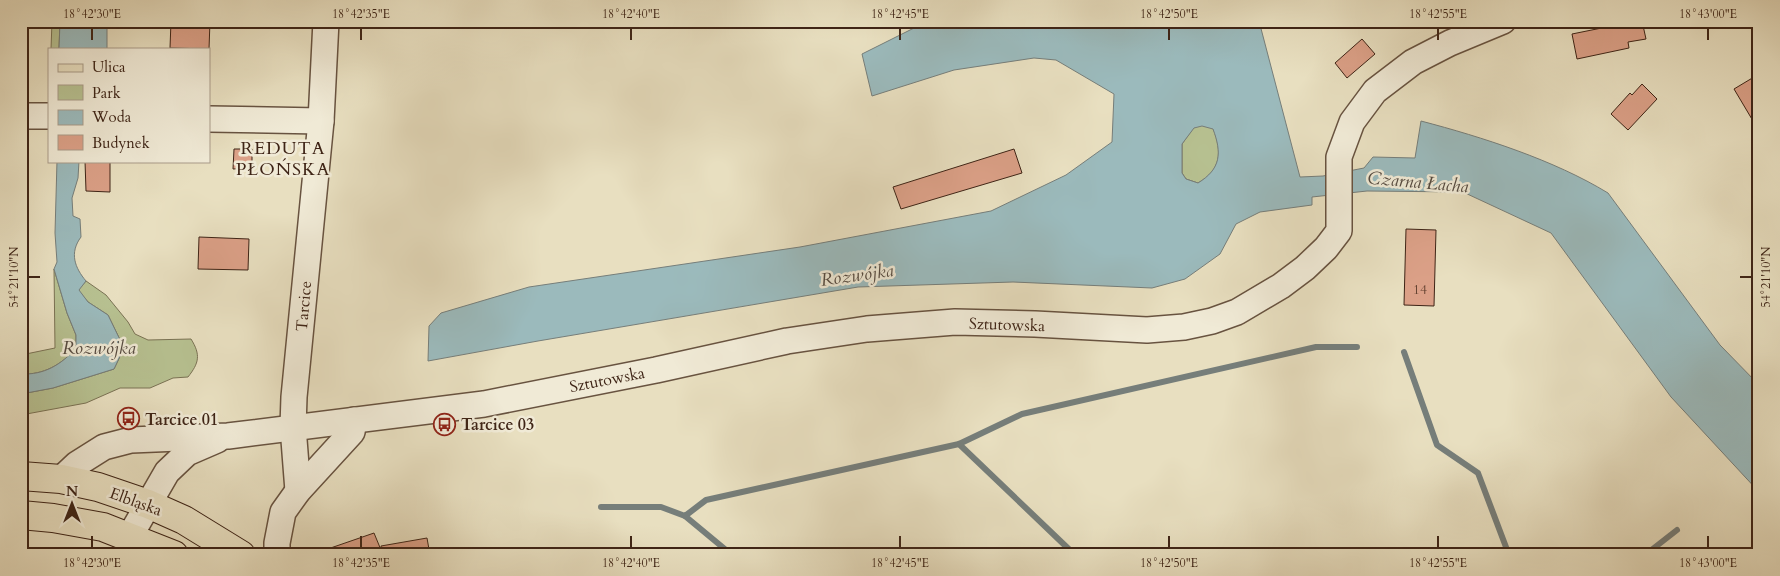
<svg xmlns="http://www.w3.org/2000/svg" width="1780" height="576" font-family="Cardo,serif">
  <rect width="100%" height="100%" fill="#e8dfc0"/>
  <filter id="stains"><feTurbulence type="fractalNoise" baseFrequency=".004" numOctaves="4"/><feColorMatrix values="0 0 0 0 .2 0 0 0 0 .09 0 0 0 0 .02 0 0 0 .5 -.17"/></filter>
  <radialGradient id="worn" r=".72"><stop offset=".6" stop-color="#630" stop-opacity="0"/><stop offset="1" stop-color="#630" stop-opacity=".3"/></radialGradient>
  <g fill="#b7c191" stroke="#7a7254">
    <polygon points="52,21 60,21 59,49 51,49"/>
    <path d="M 1202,125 L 1213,128 C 1222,152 1222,169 1198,183 L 1186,179 L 1182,173 L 1182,144 L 1194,127 Z"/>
    <path d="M 54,269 L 67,313 L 76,335 L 76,349 C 60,365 44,375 21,374 L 21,355 L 55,348 Z"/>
    <path d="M 86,281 L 106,295 L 128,322 L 135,334 L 148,340 L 191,339 C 201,355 199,363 188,377 L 173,378 L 150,388 L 120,388 L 86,403 L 21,415 L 21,394 L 53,388 L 114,369 L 124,348 L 108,315 L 88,302 L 78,290 Z"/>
  </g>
  <g fill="#9bbabc" stroke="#767e7a" fill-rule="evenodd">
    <polygon points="60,21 107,21 107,49 59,49"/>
    <path d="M 932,21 L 1259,21 L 1300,177 L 1323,176 L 1364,168 L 1373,157 L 1415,158 L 1421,121 C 1482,137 1554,160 1608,193 L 1720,345 L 1759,385 L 1759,492 L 1671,397 L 1551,233 L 1463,192 L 1367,191 L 1312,197 L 1312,205 L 1260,212 L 1236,224 L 1220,254 L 1185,279 L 1152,288 L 1013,282 L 858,287 L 538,341 L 428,361 L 429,326 L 441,313 L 529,287 L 800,247 L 991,211 L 1066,175 L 1112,142 L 1114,94 L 1056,60 L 1034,58 L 954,70 L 872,96 L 862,54 L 924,23 ZM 1202,126 L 1213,129 C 1222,153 1221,169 1198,183 L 1186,179 L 1182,173 L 1182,144 L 1194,128 Z"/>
    <path d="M 57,161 L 79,161 L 78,178 L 72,198 L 73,216 L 80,219 L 81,237 C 69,253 75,268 86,281 L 79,290 L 88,302 L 108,315 L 124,348 L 114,369 L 53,388 L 21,394 L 21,374 C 44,375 61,365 76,348 L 76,335 L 67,313 L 54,269 L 57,262 L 55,233 Z"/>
  </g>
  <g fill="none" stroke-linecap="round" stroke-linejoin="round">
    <g stroke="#767e7a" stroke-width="6">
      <polyline points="1404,352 1437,445 1478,473 1509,555"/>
      <polyline points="959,444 1075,555"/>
      <polyline points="601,507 661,507 685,516 706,500 959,444 1022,414 1316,347 1357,347"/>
      <polyline points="685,516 732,555"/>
      <polyline points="1645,555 1677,530"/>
    </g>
  </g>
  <g fill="#dba087" stroke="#3e2416">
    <polygon points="171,21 210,21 209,49 170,48"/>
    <polygon points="1636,21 1642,21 1646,39 1628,42 1629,48 1577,59 1572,34"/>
    <polygon points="1362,39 1375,54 1347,78 1335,63"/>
    <polygon points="1759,74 1759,131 1734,89"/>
    <polygon points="1642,84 1657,99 1628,130 1611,114 1630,93 1632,95"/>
    <polygon points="234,149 252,149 252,168 233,169"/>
    <polygon points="1014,149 1022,173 901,209 893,187"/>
    <polygon points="85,161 110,161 110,192 86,191"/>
    <polygon points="1406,229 1436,230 1434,306 1404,305"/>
    <polygon points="199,237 249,239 248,270 198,269"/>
    <polygon points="374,533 381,550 369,555 319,555 319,552"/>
    <polygon points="427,538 430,555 382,555 381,546"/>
  </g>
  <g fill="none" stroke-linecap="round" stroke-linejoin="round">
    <defs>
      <g id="minor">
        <polyline points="21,116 49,116"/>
        <polyline points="209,119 321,121"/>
        <polyline points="61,479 77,464 104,447 131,440 228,436 484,404 656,370 787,341 867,329 955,322 1035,324 1147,330 1184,327 1212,321 1237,312 1281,286 1305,268 1326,248 1339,231 1339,157 1352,122 1375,91 1413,62 1450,43 1503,21"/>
        <polyline points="298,491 293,427 294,397 321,121 326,21"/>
        <polyline points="130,536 167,472 187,453 217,440"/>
        <polyline points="277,555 277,543 283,512 298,491 352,432 354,420"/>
      </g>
      <g id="major">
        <polyline points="21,476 61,479 98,487 148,504 184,520 241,555"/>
        <polyline points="21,515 53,518 103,527 174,555"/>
      </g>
    </defs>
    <use href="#minor" stroke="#685340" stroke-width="28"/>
    <use href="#major" stroke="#3e2416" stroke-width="30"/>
    <use href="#minor" stroke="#f0ead6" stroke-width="25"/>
    <use href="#major" stroke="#e8dfc0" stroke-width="28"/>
  </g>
  <path fill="none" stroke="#3e2416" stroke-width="2" d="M 92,28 L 92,40M 361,28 L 361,40M 631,28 L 631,40M 900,28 L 900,40M 1169,28 L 1169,40M 1438,28 L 1438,40M 1708,28 L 1708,40M 28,277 L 40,277M 1740,277 L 1752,277M 92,536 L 92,548M 361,536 L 361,548M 631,536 L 631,548M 900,536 L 900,548M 1169,536 L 1169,548M 1438,536 L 1438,548M 1708,536 L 1708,548"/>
  <defs>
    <symbol id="bus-ring" viewBox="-11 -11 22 22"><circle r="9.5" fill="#f0ead6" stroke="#8f2418" stroke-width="1.5"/><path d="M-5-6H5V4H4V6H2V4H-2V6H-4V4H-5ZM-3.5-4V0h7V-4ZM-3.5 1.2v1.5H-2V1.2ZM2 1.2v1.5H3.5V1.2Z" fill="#8f2418"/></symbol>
  </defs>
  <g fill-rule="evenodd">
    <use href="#bus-ring" x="116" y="406" width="25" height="25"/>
    <use href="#bus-ring" x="432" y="412" width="25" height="25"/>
  </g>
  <g text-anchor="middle" stroke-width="5" stroke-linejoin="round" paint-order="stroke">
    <g font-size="14" fill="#654332">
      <text x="1420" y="294">14</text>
    </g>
    <g font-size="16" fill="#3e2416" stroke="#f0ead6">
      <text transform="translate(303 306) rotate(-85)" y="6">Tarcice</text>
      <text transform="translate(1007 324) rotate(2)" y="6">Sztutowska</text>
      <text transform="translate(607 379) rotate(-11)" y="6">Sztutowska</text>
      <text transform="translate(136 501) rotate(20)" y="6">Elbląska</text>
    </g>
    <g font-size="16" font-weight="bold" fill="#3e2416" stroke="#f0ead6" text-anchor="start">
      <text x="145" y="425">Tarcice 01</text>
      <text x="461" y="430">Tarcice 03</text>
    </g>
    <g font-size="18" letter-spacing="1" fill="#3e2416" stroke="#f0ead6">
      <text x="283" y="154">REDUTA<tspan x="283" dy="21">PŁOŃSKA</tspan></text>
    </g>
    <g font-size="18" font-style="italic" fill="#554a40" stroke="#f0ead6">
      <text transform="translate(1418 182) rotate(5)" y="6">Czarna Łacha</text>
      <text transform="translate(857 275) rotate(-8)" y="6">Rozwójka</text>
      <text x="99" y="354">Rozwójka</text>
    </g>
  </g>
  <rect width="1780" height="576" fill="none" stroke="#e8dfc0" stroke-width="55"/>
  <rect x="48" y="48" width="162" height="115" fill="#f0ead6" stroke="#a99b89"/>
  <rect x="58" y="64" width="25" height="8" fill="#e8dfc0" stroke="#a99b89"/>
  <text x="92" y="72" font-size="15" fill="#3e2416">Ulica</text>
  <rect x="58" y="85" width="25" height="15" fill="#b7c191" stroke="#a99b89"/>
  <text x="92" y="98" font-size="15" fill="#3e2416">Park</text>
  <rect x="58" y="110" width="25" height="15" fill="#9bbabc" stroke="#a99b89"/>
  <text x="92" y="122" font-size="15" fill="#3e2416">Woda</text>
  <rect x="58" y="135" width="25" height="15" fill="#dba087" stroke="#a99b89"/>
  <text x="92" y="148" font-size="15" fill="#3e2416">Budynek</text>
  <g transform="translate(72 504)" stroke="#f0ead6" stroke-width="4" paint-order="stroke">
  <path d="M0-4L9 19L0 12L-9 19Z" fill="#3e2416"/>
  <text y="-8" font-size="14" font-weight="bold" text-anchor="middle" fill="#3e2416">N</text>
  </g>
  <rect x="28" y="28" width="1724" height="520" fill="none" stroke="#3e2416" stroke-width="2"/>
  <g font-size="12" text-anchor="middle" fill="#3e2416">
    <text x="92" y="18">18°42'30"E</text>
    <text x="361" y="18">18°42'35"E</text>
    <text x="631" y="18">18°42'40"E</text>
    <text x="900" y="18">18°42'45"E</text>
    <text x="1169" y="18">18°42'50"E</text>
    <text x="1438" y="18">18°42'55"E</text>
    <text x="1708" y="18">18°43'00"E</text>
    <text transform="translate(14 277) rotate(-90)" y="4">54°21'10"N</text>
    <text transform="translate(1766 277) rotate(-90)" y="4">54°21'10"N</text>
    <text x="92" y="567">18°42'30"E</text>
    <text x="361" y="567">18°42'35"E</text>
    <text x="631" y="567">18°42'40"E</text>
    <text x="900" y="567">18°42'45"E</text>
    <text x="1169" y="567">18°42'50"E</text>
    <text x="1438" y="567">18°42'55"E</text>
    <text x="1708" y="567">18°43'00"E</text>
  </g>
  <rect width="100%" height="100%" filter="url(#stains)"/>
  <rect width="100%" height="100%" fill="url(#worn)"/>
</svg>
